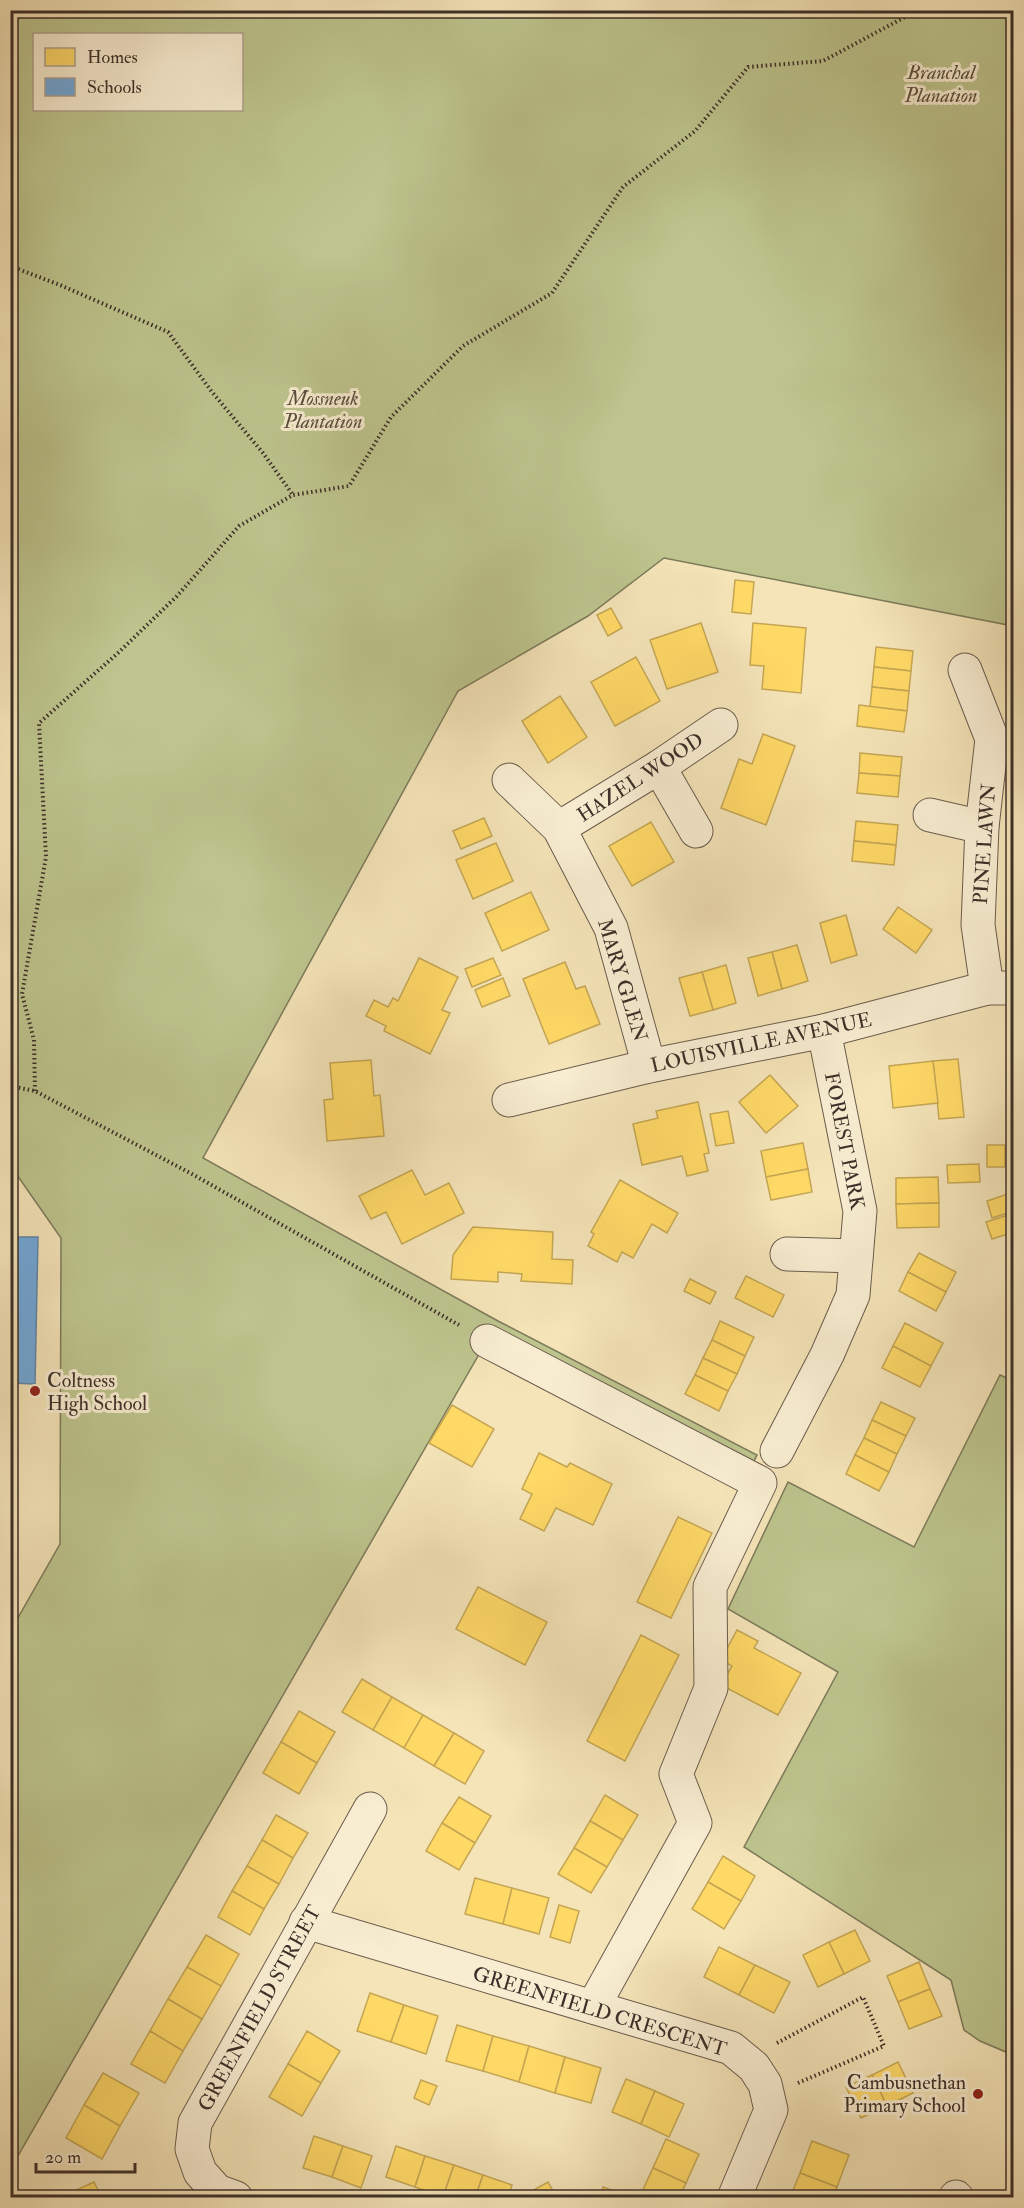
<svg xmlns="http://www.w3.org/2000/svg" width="1024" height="2208" font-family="'IM FELL Double Pica',serif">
  <rect width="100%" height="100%" fill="#f4e4b8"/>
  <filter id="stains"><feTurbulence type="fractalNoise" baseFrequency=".00333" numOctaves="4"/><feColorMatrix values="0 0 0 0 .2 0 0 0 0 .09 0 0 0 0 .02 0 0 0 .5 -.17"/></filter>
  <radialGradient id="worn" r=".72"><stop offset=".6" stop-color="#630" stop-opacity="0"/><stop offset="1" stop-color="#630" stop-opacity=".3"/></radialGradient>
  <g fill="#bdc48d" stroke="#7d7a5b" stroke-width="1.5" fill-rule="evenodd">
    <path d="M 11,11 L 1013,11 L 1013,626 L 664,558 L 588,616 L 458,691 L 203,1158 L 498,1321 L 757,1455 L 749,1471 L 489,1337 L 11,2168 L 11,1630 L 60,1544 L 61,1238 L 10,1165 ZM 34,34 L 242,34 L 242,110 L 34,110 Z"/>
    <polygon points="1000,1375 1014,1381 1013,2055 980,2041 964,2030 951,1980 744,1847 838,1672 728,1609 788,1482 914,1547"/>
  </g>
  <g fill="#ffd966" stroke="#c5a654" stroke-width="1.5">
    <polygon points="735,580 754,582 751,614 732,612"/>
    <polygon points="611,608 622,628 608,636 597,615"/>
    <polygon points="701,623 718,672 667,689 650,640"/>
    <polygon points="753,623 806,628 801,693 762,689 764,666 750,665"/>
    <polygon points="876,647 913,651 911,671 874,667"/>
    <polygon points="636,657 660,701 615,726 591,682"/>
    <polygon points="874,667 911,671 909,691 872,687"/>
    <polygon points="872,687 909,691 907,711 870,707"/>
    <polygon points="560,696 587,737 548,763 522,721"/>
    <polygon points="859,705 907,711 904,732 857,726"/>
    <polygon points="763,734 795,746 766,825 721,808 739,759 752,764"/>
    <polygon points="860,753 902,757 900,776 859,773"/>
    <polygon points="859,773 900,776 898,797 857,793"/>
    <polygon points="484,818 492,836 461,849 453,831"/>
    <polygon points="856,821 898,825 896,845 854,841"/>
    <polygon points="651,822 674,862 632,886 609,846"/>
    <polygon points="854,841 896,845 894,865 852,861"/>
    <polygon points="496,843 513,881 473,899 456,860"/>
    <polygon points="531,892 549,930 502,951 485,913"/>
    <polygon points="898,907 932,930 916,953 883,929"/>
    <polygon points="846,915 857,955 831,963 820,923"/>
    <polygon points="797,945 808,981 782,989 772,952"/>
    <polygon points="772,952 782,989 758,996 748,958"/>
    <polygon points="419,958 458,977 442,1010 450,1013 430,1054 384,1031 386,1026 366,1016 374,1000 388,1007 393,998 398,1001"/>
    <polygon points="493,958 501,975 472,987 465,969"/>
    <polygon points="565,962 576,989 585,986 600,1024 549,1044 523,979"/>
    <polygon points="726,965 736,1003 713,1010 702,972"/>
    <polygon points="702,972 713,1010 690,1016 679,978"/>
    <polygon points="503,978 510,996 482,1007 475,990"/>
    <polygon points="958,1059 964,1117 939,1119 933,1061"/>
    <polygon points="371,1060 374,1096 380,1095 384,1136 327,1141 324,1100 333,1099 330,1063"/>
    <polygon points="933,1061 938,1103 893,1108 889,1066"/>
    <polygon points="770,1075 798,1106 766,1133 739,1102"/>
    <polygon points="698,1102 709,1153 704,1154 708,1171 687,1176 682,1156 642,1165 633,1124 658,1118 656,1111"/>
    <polygon points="728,1111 734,1143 716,1146 710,1114"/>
    <polygon points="803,1143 808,1169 766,1177 761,1151"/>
    <rect x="987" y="1145" width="18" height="22"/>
    <polygon points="979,1164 980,1182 948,1183 947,1165"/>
    <polygon points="808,1169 812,1192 771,1200 766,1177"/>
    <polygon points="412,1170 425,1195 449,1183 464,1213 402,1244 386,1212 371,1219 359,1196"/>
    <polygon points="938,1177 939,1203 896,1204 896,1178"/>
    <polygon points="620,1180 678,1213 667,1233 652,1224 633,1258 622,1252 617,1262 588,1246 594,1234 591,1232"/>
    <polygon points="1014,1192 1014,1211 992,1218 987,1201"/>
    <polygon points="939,1203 939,1227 897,1228 896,1204"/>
    <polygon points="1014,1213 1014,1232 992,1239 986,1222"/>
    <polygon points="473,1227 553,1232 552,1259 573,1260 572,1284 521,1281 522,1274 498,1272 498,1282 451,1279 453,1255"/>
    <polygon points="919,1253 956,1272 946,1292 908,1272"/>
    <polygon points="908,1272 946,1292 936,1311 899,1291"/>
    <polygon points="746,1276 784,1295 773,1317 735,1298"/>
    <polygon points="690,1279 716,1292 710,1304 684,1291"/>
    <polygon points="720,1321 754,1337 745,1356 712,1340"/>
    <polygon points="905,1323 943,1343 931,1366 893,1346"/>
    <polygon points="712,1340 745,1356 737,1374 703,1358"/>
    <polygon points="893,1346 931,1366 920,1387 882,1368"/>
    <polygon points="703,1358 737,1374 728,1391 695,1375"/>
    <polygon points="695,1375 728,1391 719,1411 685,1394"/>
    <polygon points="881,1402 915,1418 906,1436 872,1420"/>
    <polygon points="452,1405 494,1429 472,1467 429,1443"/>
    <polygon points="872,1420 906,1436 897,1454 864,1438"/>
    <polygon points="864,1438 897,1454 889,1472 855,1455"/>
    <polygon points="539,1453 567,1467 570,1463 612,1484 593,1525 556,1508 544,1531 520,1519 532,1494 522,1489"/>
    <polygon points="855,1455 889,1472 879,1491 846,1474"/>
    <polygon points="678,1517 712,1533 671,1618 637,1602"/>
    <polygon points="478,1587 547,1622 525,1665 456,1629"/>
    <polygon points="737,1630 758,1641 754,1648 801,1673 778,1715 721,1685 732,1666 721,1660"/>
    <polygon points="641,1635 679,1655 625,1761 587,1741"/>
    <polygon points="362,1679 392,1697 373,1730 342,1712"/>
    <polygon points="392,1697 423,1715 404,1748 373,1730"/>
    <polygon points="299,1711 335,1732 317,1763 281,1742"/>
    <polygon points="423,1715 454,1733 434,1766 404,1748"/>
    <polygon points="454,1733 484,1751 465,1784 434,1766"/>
    <polygon points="281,1742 317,1763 299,1794 263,1773"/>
    <polygon points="605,1795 638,1815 623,1840 590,1821"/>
    <polygon points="459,1797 491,1816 475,1843 442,1823"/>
    <polygon points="276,1815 308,1833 293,1858 262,1840"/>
    <polygon points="590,1821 623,1840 607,1867 574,1848"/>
    <polygon points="442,1823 475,1843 459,1870 426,1851"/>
    <polygon points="262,1840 293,1858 279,1884 247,1866"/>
    <polygon points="574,1848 607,1867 591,1893 558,1874"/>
    <polygon points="723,1856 755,1876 741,1901 708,1882"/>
    <polygon points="247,1866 279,1884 264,1909 232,1891"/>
    <polygon points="475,1878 512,1888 503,1924 465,1914"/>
    <polygon points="708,1882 741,1901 724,1929 692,1909"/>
    <polygon points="512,1888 549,1898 539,1934 503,1924"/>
    <polygon points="232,1891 264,1909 250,1935 218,1917"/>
    <polygon points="559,1905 579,1911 570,1943 550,1937"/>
    <polygon points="855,1930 870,1961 844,1974 829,1942"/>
    <polygon points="206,1935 239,1954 221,1986 187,1967"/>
    <polygon points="829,1942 844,1974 818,1987 803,1955"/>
    <polygon points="719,1947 755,1965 739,1995 704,1977"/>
    <polygon points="919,1962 930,1989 898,2002 887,1976"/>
    <polygon points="755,1965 790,1982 774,2013 739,1995"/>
    <polygon points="187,1967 221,1986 202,2019 168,1999"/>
    <polygon points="930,1989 942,2016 909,2029 898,2002"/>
    <polygon points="370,1993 404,2005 391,2042 357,2031"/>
    <polygon points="168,1999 202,2019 183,2051 150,2031"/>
    <polygon points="404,2005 438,2016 426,2054 391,2042"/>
    <polygon points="457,2025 493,2036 483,2071 446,2061"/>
    <polygon points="150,2031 183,2051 165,2083 131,2064"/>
    <polygon points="307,2031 340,2051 321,2083 288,2064"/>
    <polygon points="493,2036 529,2046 519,2082 483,2071"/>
    <polygon points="529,2046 565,2057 555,2093 519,2082"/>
    <polygon points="565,2057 601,2068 591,2103 555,2093"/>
    <polygon points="898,2062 913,2093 887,2106 872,2075"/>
    <polygon points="288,2064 321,2083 302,2116 269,2097"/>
    <polygon points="103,2073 139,2093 120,2126 84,2105"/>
    <polygon points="872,2075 887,2106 861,2118 846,2087"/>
    <polygon points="626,2079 655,2091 641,2124 612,2112"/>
    <polygon points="421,2080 437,2086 429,2105 414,2098"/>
    <polygon points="655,2091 684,2104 669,2137 641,2124"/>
    <polygon points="84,2105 120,2126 102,2159 66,2138"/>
    <polygon points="314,2136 343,2146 332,2177 303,2168"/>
    <polygon points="666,2139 699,2154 686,2183 653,2168"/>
    <polygon points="812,2141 849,2155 837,2187 800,2173"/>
    <polygon points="343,2146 372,2156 361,2188 332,2177"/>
    <polygon points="396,2146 425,2156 415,2187 386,2177"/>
    <polygon points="425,2156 454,2165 443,2197 415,2187"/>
    <polygon points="454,2165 483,2175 475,2198 443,2197"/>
    <polygon points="653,2168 686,2183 679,2198 640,2196"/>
    <polygon points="800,2173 837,2187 833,2198 790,2198"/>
    <polygon points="483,2175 512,2185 508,2198 475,2198"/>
    <polygon points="94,2182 102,2198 64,2198 63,2196"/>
    <polygon points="548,2182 557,2198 533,2198 530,2192"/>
    <polygon points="603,2187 628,2196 627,2198 600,2198"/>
  </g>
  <polygon fill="#6fa8dc" stroke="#6084a6" stroke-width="1.5" points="10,1237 38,1237 35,1384 10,1383"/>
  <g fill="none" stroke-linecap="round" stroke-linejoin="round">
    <defs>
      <g id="minor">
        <polyline points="965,670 992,739 982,827 978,925 987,988"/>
        <polyline points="659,767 696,831"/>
        <polyline points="509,780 559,828 611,928 649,1066"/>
        <polyline points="930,815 982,827"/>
        <polyline points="559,828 659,767 721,725"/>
        <polyline points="509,1100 649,1066 824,1031 987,988 1014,988"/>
        <polyline points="787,1254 856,1256"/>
        <polyline points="487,1341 760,1483 710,1587 711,1688 676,1774 695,1823 593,2007"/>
        <polyline points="777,1451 827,1355 853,1295 860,1211 824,1031"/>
        <polyline points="306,1922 731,2048 754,2067 765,2084 771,2110 734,2198"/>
        <polyline points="956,2197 957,2198"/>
        <polyline points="236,2198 217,2191 200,2172 192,2149 195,2123 370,1809"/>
      </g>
    </defs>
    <use href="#minor" stroke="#6b5c4d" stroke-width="35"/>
    <g stroke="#3d2f29" stroke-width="4" stroke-dasharray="1.5 3" stroke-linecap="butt">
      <polyline points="10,266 60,285 168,332 212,392 263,453 293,495"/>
      <polyline points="10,1086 35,1091 192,1174 459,1325"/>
      <polyline points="35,1091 34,1040 22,994 46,857 39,723 119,652 177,596 239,526 293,495 349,486 391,417 463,346 552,293 623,187 695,131 748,67 823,61 918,10"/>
      <polyline points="777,2043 863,1997 884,2046 798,2083"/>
    </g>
    <use href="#minor" stroke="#f8edd1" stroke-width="33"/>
  </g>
  <g fill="#8f2418" stroke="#f8edd1" stroke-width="2">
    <circle cx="35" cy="1391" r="6"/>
    <circle cx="978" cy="2094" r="6"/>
  </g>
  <g text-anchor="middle" stroke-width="6" stroke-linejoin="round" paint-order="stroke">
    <g font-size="20" font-style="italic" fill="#574d3d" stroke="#f8edd1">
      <text x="941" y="79">Branchal<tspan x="941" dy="23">Planation</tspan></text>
      <text x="323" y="405">Mossneuk<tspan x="323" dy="23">Plantation</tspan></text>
    </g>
    <g font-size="20" fill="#3d2f29" stroke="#f8edd1">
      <text transform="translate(640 777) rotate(-33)" y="7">HAZEL WOOD</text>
      <text transform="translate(984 844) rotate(-86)" y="7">PINE LAWN</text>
      <text transform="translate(623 980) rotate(73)" y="7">MARY GLEN</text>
      <text transform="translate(761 1042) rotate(-12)" y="7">LOUISVILLE AVENUE</text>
      <text transform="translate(845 1141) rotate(79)" y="7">FOREST PARK</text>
      <text transform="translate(259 2008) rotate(-61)" y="7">GREENFIELD STREET</text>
      <text transform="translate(600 2011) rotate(17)" y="7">GREENFIELD CRESCENT</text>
    </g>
    <g font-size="20" fill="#3d2f29" stroke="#f8edd1" text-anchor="start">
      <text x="47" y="1387">Coltness<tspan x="47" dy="23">High School</tspan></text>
      <text x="966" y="2089" text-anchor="end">Cambusnethan<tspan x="966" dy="23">Primary School</tspan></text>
    </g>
  </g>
  <rect width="1024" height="2208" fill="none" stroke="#f4e4b8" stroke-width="36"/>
  <rect x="12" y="12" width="1000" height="2184" fill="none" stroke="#3d2f29" stroke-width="3"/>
  <rect x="18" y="18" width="988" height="2172" fill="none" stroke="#3d2f29" stroke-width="1.5"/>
  <rect x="33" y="33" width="210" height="78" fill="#f8edd1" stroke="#ada18e" stroke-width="1.5"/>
  <rect x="45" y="48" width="30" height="18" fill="#ffd966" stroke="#ada18e" stroke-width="1.5"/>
  <text x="87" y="63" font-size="18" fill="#3d2f29">Homes</text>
  <rect x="45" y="78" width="30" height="18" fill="#6fa8dc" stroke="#ada18e" stroke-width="1.5"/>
  <text x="87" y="93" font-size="18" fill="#3d2f29">Schools</text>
  <path d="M36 2163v9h99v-9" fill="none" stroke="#3d2f29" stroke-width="3"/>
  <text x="45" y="2163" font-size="18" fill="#3d2f29" stroke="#f8edd1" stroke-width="4.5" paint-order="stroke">20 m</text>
  <rect width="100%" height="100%" filter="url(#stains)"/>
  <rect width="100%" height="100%" fill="url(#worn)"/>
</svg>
